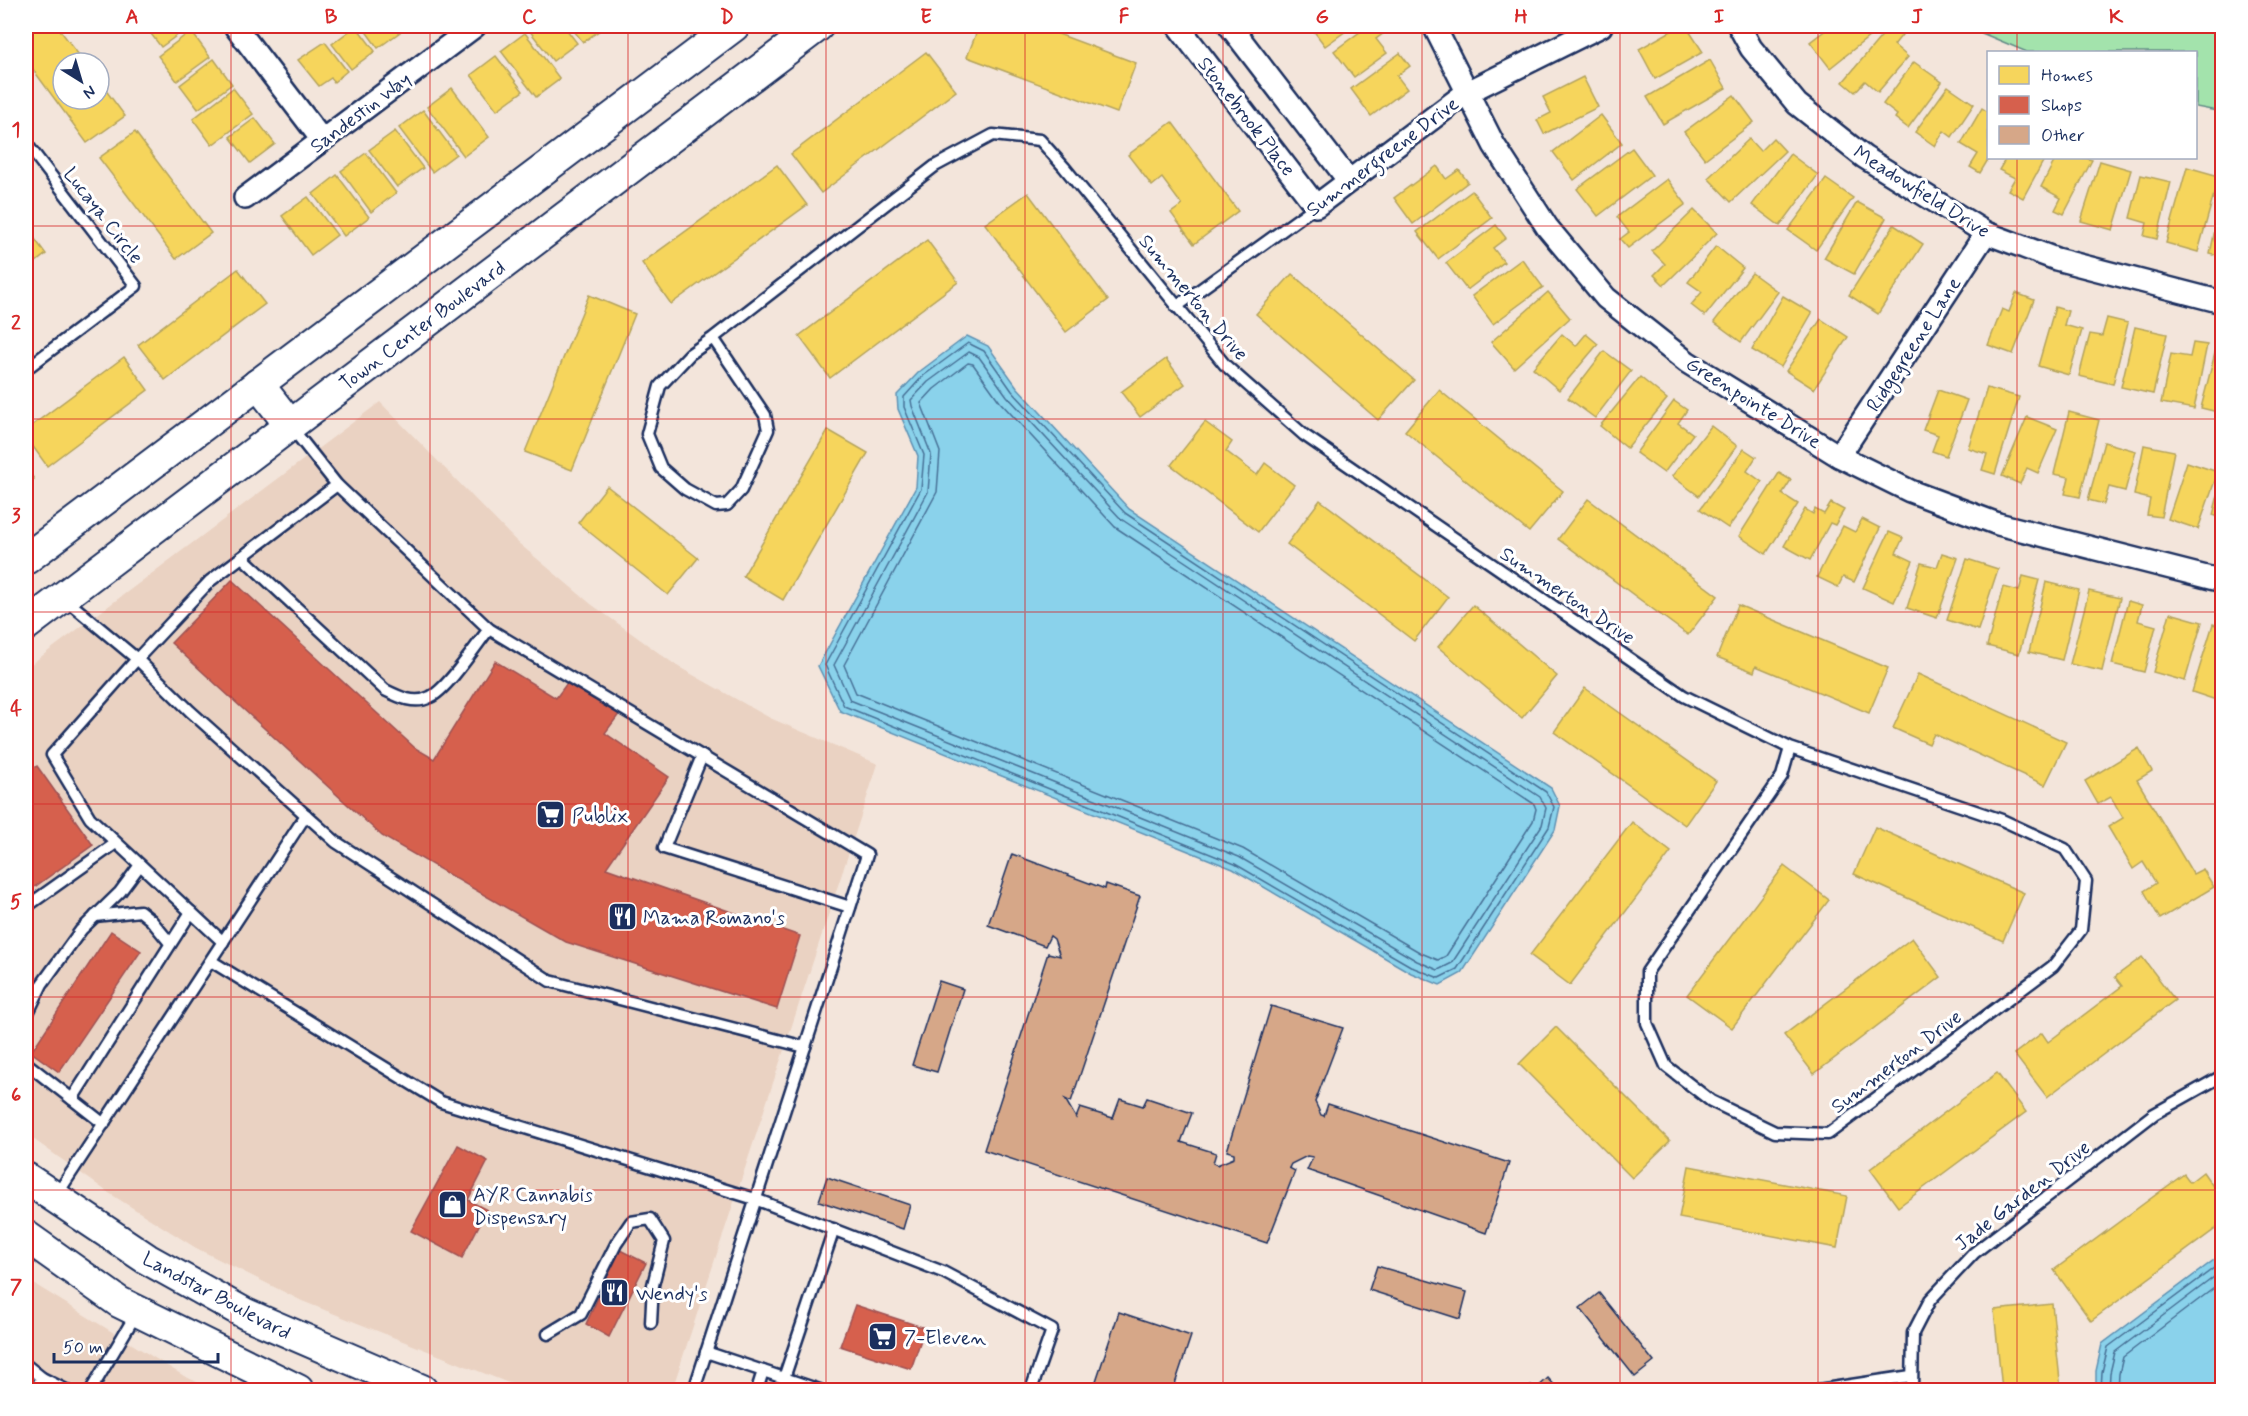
<svg xmlns="http://www.w3.org/2000/svg" width="2248" height="1416" font-family="Mynerve,sans-serif">
  <rect width="100%" height="100%" fill="#f3e5db"/>
  <filter id="ink" filterUnits="userSpaceOnUse"><feTurbulence type="fractalNoise" baseFrequency=".0167" numOctaves="2"/><feDisplacementMap in="SourceGraphic" scale="12" xChannelSelector="R" yChannelSelector="G"/><feConvolveMatrix kernelMatrix="1 2 1 2 8 2 1 2 1" color-interpolation-filters="sRGB"/></filter>
  <g filter="url(#ink)">
    <g fill="#ead2c2">
      <polygon points="380,402 516,541 591,604 677,666 770,718 878,764 672,1390 533,1390 506,1382 302,1301 196,1248 109,1193 26,1134 26,668"/>
      <polygon points="26,1279 184,1376 214,1390 26,1390"/>
    </g>
    <polygon fill="#a3e3ac" stroke="#5f8985" stroke-width="1.5" points="1965,26 2222,26 2222,112 2196,107 2196,52 2027,52"/>
    <g fill="#8ad2eb" stroke="#5e91b3" stroke-width="1.5">
      <polygon points="967,336 988,346 1017,387 1129,509 1551,788 1560,806 1555,830 1462,973 1440,985 1411,973 1233,869 840,711 818,666 916,487 918,456 898,409 897,395 919,372"/>
      <polygon points="2222,1254 2222,1390 2096,1390 2096,1371 2102,1344"/>
    </g>
    <g fill="#f6d55c" stroke="#b4a35d" stroke-width="1.5">
      <polygon points="26,26 57,26 85,63 63,63 63,99 99,99 99,81 125,116 87,143 26,60"/>
      <polygon points="145,26 186,26 187,28 161,47"/>
      <polygon points="356,26 375,51 351,69 332,44"/>
      <polygon points="362,26 399,26 403,30 378,48"/>
      <polygon points="535,26 564,26 577,43 553,61 529,30"/>
      <polygon points="570,26 606,26 583,42"/>
      <polygon points="979,26 1037,26 1136,63 1117,113 967,57"/>
      <polygon points="1310,26 1353,26 1325,46"/>
      <polygon points="1368,26 1389,26 1391,28 1376,39 1387,53 1354,77 1334,51"/>
      <polygon points="1487,26 1510,26 1491,34"/>
      <polygon points="1680,26 1686,26 1703,52 1655,79 1639,49"/>
      <polygon points="1831,26 1879,26 1880,28 1830,68 1810,42"/>
      <polygon points="1890,26 1902,35 1894,45 1908,57 1878,92 1865,81 1855,92 1843,82"/>
      <polygon points="191,31 210,57 177,81 158,56"/>
      <polygon points="525,33 560,79 536,97 501,51"/>
      <polygon points="325,42 347,71 334,82 331,78 319,86 298,60"/>
      <polygon points="926,52 956,91 821,193 791,154"/>
      <polygon points="1400,53 1410,66 1397,76 1407,89 1371,116 1351,89"/>
      <polygon points="496,56 523,91 497,110 471,75"/>
      <polygon points="214,59 232,84 198,109 180,85"/>
      <polygon points="1710,60 1726,88 1663,124 1647,97"/>
      <polygon points="1914,62 1942,82 1908,128 1895,118 1897,115 1883,104"/>
      <polygon points="1583,77 1598,107 1544,134 1537,120 1551,113 1543,97"/>
      <polygon points="1948,86 1974,104 1952,137 1944,131 1935,146 1915,132"/>
      <polygon points="233,88 253,114 212,145 193,119"/>
      <polygon points="452,88 489,137 464,156 427,107"/>
      <polygon points="1734,95 1754,122 1705,159 1684,132"/>
      <polygon points="1982,108 1988,112 1989,158 1980,173 1970,167 1978,154 1961,144"/>
      <polygon points="423,110 456,154 432,172 399,128"/>
      <polygon points="1601,115 1622,143 1574,180 1553,152"/>
      <polygon points="255,118 275,144 250,163 230,137"/>
      <polygon points="1172,122 1238,211 1194,244 1171,213 1182,205 1162,178 1152,186 1128,155"/>
      <polygon points="395,131 423,168 397,187 369,150"/>
      <polygon points="135,132 211,233 176,259 99,158"/>
      <polygon points="1773,138 1785,151 1731,202 1708,178 1749,139 1760,151"/>
      <polygon points="1632,148 1652,175 1598,216 1577,189"/>
      <polygon points="366,153 396,193 371,212 341,171"/>
      <polygon points="1790,154 1818,175 1780,226 1752,205"/>
      <polygon points="2006,158 2045,158 2023,198 2008,190 2015,178 1999,170"/>
      <polygon points="2056,158 2086,158 2092,160 2064,214 2055,210 2061,198 2041,187"/>
      <polygon points="2100,161 2131,170 2113,230 2081,221"/>
      <polygon points="777,165 807,205 671,304 642,263"/>
      <polygon points="1437,166 1446,179 1459,170 1468,182 1413,224 1394,198"/>
      <polygon points="2187,167 2219,176 2198,252 2166,243"/>
      <polygon points="337,175 369,217 344,236 313,194"/>
      <polygon points="2141,175 2171,182 2157,239 2144,236 2147,223 2130,218"/>
      <polygon points="1667,179 1686,204 1628,248 1620,239 1629,232 1617,217"/>
      <polygon points="1826,179 1853,198 1816,250 1788,230"/>
      <polygon points="1472,191 1492,218 1438,259 1417,232"/>
      <polygon points="1028,193 1108,300 1066,332 985,224"/>
      <polygon points="2222,195 2222,257 2210,254"/>
      <polygon points="308,197 337,235 311,255 282,216"/>
      <polygon points="1857,202 1886,218 1854,274 1824,258"/>
      <polygon points="1694,210 1717,233 1664,285 1654,275 1665,264 1652,251"/>
      <polygon points="1496,225 1506,238 1493,248 1504,262 1467,290 1446,263"/>
      <polygon points="1894,225 1923,244 1878,314 1849,295"/>
      <polygon points="26,227 46,254 26,270"/>
      <polygon points="927,240 958,282 830,378 799,336"/>
      <polygon points="1716,246 1743,268 1705,316 1691,305 1702,292 1688,282"/>
      <polygon points="1522,259 1543,287 1493,324 1472,296"/>
      <polygon points="238,269 265,304 165,380 138,345"/>
      <polygon points="1752,273 1778,292 1741,342 1714,322"/>
      <polygon points="1292,274 1414,380 1378,420 1256,314"/>
      <polygon points="1548,292 1570,318 1514,368 1491,342"/>
      <polygon points="2016,293 2034,300 2013,354 1988,345 2002,309 2009,312"/>
      <polygon points="589,295 635,314 572,470 525,452"/>
      <polygon points="1783,296 1812,313 1781,367 1752,350"/>
      <polygon points="2055,307 2068,311 2064,325 2082,330 2069,375 2038,366"/>
      <polygon points="2107,318 2128,323 2113,384 2079,376 2090,334 2102,336"/>
      <polygon points="1821,319 1848,337 1814,389 1786,371"/>
      <polygon points="2135,327 2167,334 2153,394 2121,387"/>
      <polygon points="1562,334 1576,346 1586,334 1598,344 1559,390 1533,368"/>
      <polygon points="2193,343 2207,345 2194,409 2161,403 2171,354 2190,357"/>
      <polygon points="2216,349 2222,350 2222,413 2201,408"/>
      <polygon points="1604,351 1631,371 1595,418 1568,398"/>
      <polygon points="124,357 148,390 47,466 26,437 26,430"/>
      <polygon points="1166,359 1185,384 1140,417 1121,392"/>
      <polygon points="1640,377 1667,399 1627,448 1600,426"/>
      <polygon points="1987,388 2019,397 1995,474 1982,470 1987,454 1968,448"/>
      <polygon points="1439,390 1563,491 1529,532 1405,431"/>
      <polygon points="1938,390 1967,400 1946,456 1932,451 1938,435 1923,430"/>
      <polygon points="1674,401 1687,410 1678,423 1693,434 1664,473 1636,453"/>
      <polygon points="2069,412 2099,420 2080,497 2065,494 2069,477 2054,474"/>
      <polygon points="2027,417 2057,429 2038,473 2027,468 2020,484 2002,476"/>
      <polygon points="1205,422 1232,442 1226,451 1257,475 1265,463 1294,485 1258,532 1171,465"/>
      <polygon points="1711,426 1737,446 1699,496 1672,476"/>
      <polygon points="828,430 868,453 783,600 743,576"/>
      <polygon points="2104,442 2136,451 2125,491 2109,487 2104,504 2088,500"/>
      <polygon points="2144,445 2174,451 2161,517 2147,515 2150,499 2134,495"/>
      <polygon points="1744,449 1756,457 1747,471 1762,482 1728,528 1700,509"/>
      <polygon points="2187,462 2218,472 2198,529 2168,519"/>
      <polygon points="26,468 34,479 26,485"/>
      <polygon points="1779,473 1791,480 1782,494 1798,504 1766,554 1739,536"/>
      <polygon points="2222,479 2222,518 2213,515"/>
      <polygon points="607,486 698,558 668,595 578,523"/>
      <polygon points="1588,499 1718,596 1688,635 1558,539"/>
      <polygon points="1320,500 1448,597 1414,641 1287,544"/>
      <polygon points="1831,503 1844,510 1835,525 1830,523 1810,560 1784,546 1805,509 1813,514 1815,509 1824,514"/>
      <polygon points="1862,519 1880,528 1854,582 1843,577 1838,587 1817,577 1843,526 1855,532"/>
      <polygon points="1889,532 1903,538 1896,553 1913,561 1894,602 1863,588"/>
      <polygon points="1942,553 1958,558 1937,618 1907,608 1921,563 1937,567"/>
      <polygon points="1967,559 1998,569 1978,630 1947,620"/>
      <polygon points="2023,576 2039,580 2019,654 1987,646 2003,587 2019,591"/>
      <polygon points="2046,582 2079,590 2062,660 2029,652"/>
      <polygon points="2089,591 2120,598 2102,671 2070,664"/>
      <polygon points="2128,601 2142,605 2138,621 2156,626 2144,672 2112,664"/>
      <polygon points="1473,605 1557,676 1522,718 1438,647"/>
      <polygon points="1738,605 1888,668 1869,713 1756,666 1754,672 1717,657"/>
      <polygon points="2170,613 2202,622 2185,681 2153,672"/>
      <polygon points="2213,624 2222,627 2220,642 2222,642 2222,702 2192,692"/>
      <polygon points="1918,674 2066,742 2045,785 1934,734 1929,744 1893,728"/>
      <polygon points="1585,688 1716,781 1685,825 1554,732"/>
      <polygon points="2139,748 2152,771 2137,780 2193,874 2203,869 2214,887 2160,919 2144,891 2156,883 2143,862 2133,869 2108,827 2123,818 2111,797 2098,804 2085,781"/>
      <polygon points="1632,822 1671,852 1570,985 1530,955"/>
      <polygon points="1875,827 2024,893 2003,941 1854,874"/>
      <polygon points="1784,866 1829,900 1732,1028 1687,995"/>
      <polygon points="1912,938 1941,977 1814,1074 1784,1035"/>
      <polygon points="2142,957 2175,1000 2047,1097 2014,1054 2042,1033 2048,1042 2122,986 2115,977"/>
      <polygon points="1556,1027 1670,1141 1632,1178 1519,1064"/>
      <polygon points="1997,1073 2026,1112 1898,1207 1870,1169"/>
      <polygon points="1689,1166 1847,1196 1837,1248 1679,1218"/>
      <polygon points="2203,1172 2222,1199 2222,1224 2091,1321 2054,1270 2184,1174 2190,1182"/>
      <polygon points="2052,1304 2061,1390 2002,1390 1994,1310"/>
    </g>
    <g fill="#d6604d" stroke="#9e5152" stroke-width="1.5">
      <polygon points="232,580 415,748 434,759 495,661 556,698 570,679 620,713 605,733 669,777 606,868 800,936 777,1009 566,942 382,836 171,643"/>
      <polygon points="37,766 93,845 26,893 26,774"/>
      <polygon points="111,931 141,951 59,1072 31,1052"/>
      <polygon points="458,1145 488,1161 468,1200 487,1210 462,1258 411,1231"/>
      <polygon points="620,1250 646,1263 609,1337 586,1324"/>
      <polygon points="855,1305 925,1328 911,1369 840,1346"/>
    </g>
    <g fill="none" stroke-linecap="round" stroke-linejoin="round">
      <g stroke="#477096" stroke-width="1.5">
        <polygon points="968,343 984,351 1012,391 1125,513 1546,792 1554,807 1549,827 1457,969 1439,978 1414,968 1235,864 844,706 825,665 921,489 924,455 904,407 904,397 923,376"/>
        <polygon points="969,352 979,357 1007,396 1121,519 1540,797 1546,808 1542,825 1452,963 1438,970 1417,961 1239,857 850,700 834,665 928,492 931,454 912,406 911,400 928,382"/>
        <polygon points="968,363 973,364 1000,402 1115,527 1534,804 1536,809 1533,821 1446,956 1438,960 1421,953 1243,849 856,693 844,665 937,492 940,452 921,403 934,389"/>
        <polyline points="2101,1390 2102,1372 2108,1347 2222,1262"/>
        <polyline points="2109,1390 2110,1373 2115,1352 2222,1271"/>
        <polyline points="2118,1390 2119,1374 2123,1357 2222,1282"/>
      </g>
    </g>
    <g fill="#d6a788" stroke="#1b2f5e" stroke-width="1.5">
      <polygon points="1012,854 1105,889 1106,884 1140,896 1071,1102 1065,1099 1076,1118 1080,1108 1113,1118 1120,1099 1143,1106 1147,1098 1192,1113 1181,1142 1216,1153 1213,1163 1217,1165 1234,1158 1234,1153 1227,1151 1271,1006 1343,1028 1315,1102 1321,1115 1324,1116 1328,1104 1509,1163 1486,1233 1307,1170 1313,1157 1307,1156 1291,1164 1289,1168 1295,1171 1267,1243 984,1150 1048,953 1060,956 1054,939 1050,936 1045,946 988,925"/>
      <polygon points="939,981 963,989 937,1072 912,1065"/>
      <polygon points="827,1177 910,1205 903,1229 819,1201"/>
      <polygon points="1377,1266 1467,1292 1460,1319 1369,1290"/>
      <polygon points="1599,1293 1654,1362 1635,1377 1580,1308"/>
      <polygon points="1119,1312 1191,1336 1173,1390 1093,1390"/>
      <polygon points="1548,1378 1559,1390 1524,1390 1531,1385 1535,1390"/>
    </g>
    <g fill="none" stroke-linecap="round" stroke-linejoin="round">
      <defs>
        <g id="lane">
          <polyline points="26,143 136,286 26,369"/>
          <polyline points="1176,307 1316,206"/>
          <polyline points="713,338 690,354 660,386 647,434 661,468 685,489 716,506 727,505 741,490 768,430 765,415 713,338 935,166 993,135 1040,140 1064,167 1225,365 1304,435 1684,696 1790,748 1782,776 1647,972 1647,1023 1666,1066 1711,1101 1775,1132 1828,1134 2053,966 2081,930 2086,881 2065,849 2002,820 1790,748"/>
          <polyline points="291,427 337,485 489,629 867,855 694,1390"/>
          <path d="M 242,557 L 385,690 C 399,697 415,705 430,697 C 447,690 477,644 489,629"/>
          <polyline points="65,599 137,659 190,711 336,842 550,981 805,1047"/>
          <polyline points="702,756 664,848 850,907"/>
          <polyline points="26,907 116,843"/>
          <polyline points="95,916 140,911 151,920 170,943"/>
          <polyline points="223,942 90,818 52,755 137,659 210,581 337,485"/>
          <polyline points="211,961 441,1102 755,1199 943,1272 1052,1330 1031,1390"/>
          <polyline points="26,1017 42,984 81,930 120,892 140,865"/>
          <polyline points="26,1063 104,1124"/>
          <polyline points="72,1099 191,912"/>
          <polyline points="56,1196 306,815"/>
          <polyline points="548,1334 581,1314 616,1244 631,1222 650,1219 664,1241 653,1285 651,1323"/>
          <polyline points="706,1352 763,1371 757,1390"/>
          <polyline points="26,1365 42,1378 66,1390"/>
          <polyline points="763,1371 820,1390"/>
          <polyline points="784,1378 834,1229"/>
          <polyline points="35,1390 42,1378"/>
          <polyline points="91,1390 136,1314"/>
          <polyline points="1818,1390 1911,1376"/>
          <polyline points="1912,1390 1913,1333 1930,1300 1974,1253 2154,1114 2222,1076"/>
        </g>
        <g id="street">
          <polyline points="235,26 322,140"/>
          <polyline points="1178,26 1316,206 1466,93 1601,26"/>
          <polyline points="1230,26 1349,181"/>
          <polyline points="1434,26 1494,145 1547,227 1606,298 1687,362 1839,456 1910,491 1998,524 2222,581"/>
          <polyline points="1739,26 1751,48 1797,104 1864,157 1986,233 2056,259 2222,302"/>
          <polyline points="245,198 475,26"/>
          <polyline points="1839,456 1986,233"/>
        </g>
        <g id="secondary">
          <polyline points="258,384 290,425"/>
          <polyline points="26,559 734,26"/>
          <polyline points="26,625 818,26"/>
          <polyline points="26,1178 147,1259 246,1314 422,1390"/>
          <polyline points="26,1236 119,1302 298,1390"/>
        </g>
      </defs>
      <use href="#lane" stroke="#1b2f5e" stroke-width="15"/>
      <use href="#street" stroke="#1b2f5e" stroke-width="26"/>
      <use href="#secondary" stroke="#1b2f5e" stroke-width="34"/>
      <use href="#lane" stroke="#fff" stroke-width="10"/>
      <use href="#street" stroke="#fff" stroke-width="21"/>
      <use href="#secondary" stroke="#fff" stroke-width="30"/>
    </g>
  </g>
  <path fill="none" stroke="#d62828" stroke-width="1.5" stroke-opacity="0.55" d="M 231,26 L 231,1390M 430,26 L 430,1390M 628,26 L 628,1390M 826,26 L 826,1390M 1025,26 L 1025,1390M 1223,26 L 1223,1390M 1422,26 L 1422,1390M 1620,26 L 1620,1390M 1818,26 L 1818,1390M 2017,26 L 2017,52M 2017,158 L 2017,1390M 26,226 L 2222,226M 26,419 L 2222,419M 26,612 L 2222,612M 26,804 L 2222,804M 26,997 L 2222,997M 26,1190 L 2222,1190"/>
  <defs>
    <symbol id="supermarket-square" viewBox="-11 -11 22 22"><rect x="-9" y="-9" width="18" height="18" rx="4" fill="#1b2f5e" stroke="#fff"/><path d="M-6-5.5h2.5l.6 2H6L4.5 2H-2.5L-4.4-4H-6ZM-1.5 3.2a1.3 1.3 0 1 0 .1 0ZM3 3.2a1.3 1.3 0 1 0 .1 0Z" fill="#fff"/></symbol>
    <symbol id="restaurant-square" viewBox="-11 -11 22 22"><rect x="-9" y="-9" width="18" height="18" rx="4" fill="#1b2f5e" stroke="#fff"/><path d="M-5-6h1v4h1v-4h1v4h1v-4h1v5L-1.5 .5V6h-2V.5L-5-1ZM5-6V6H3V1.5H1.5Q1.5-4 5-6Z" fill="#fff"/></symbol>
    <symbol id="shop-square" viewBox="-11 -11 22 22"><rect x="-9" y="-9" width="18" height="18" rx="4" fill="#1b2f5e" stroke="#fff"/><path d="M-5-2.5h2.3a2.7 3.5 0 0 1 5.4 0H5L5.5 6h-11ZM-1.5-2.5h3a1.5 2.3 0 0 0-3 0Z" fill="#fff"/></symbol>
  </defs>
  <g fill-rule="evenodd">
    <use href="#supermarket-square" x="534" y="798" width="33" height="33"/>
    <use href="#restaurant-square" x="606" y="900" width="33" height="33"/>
    <use href="#shop-square" x="436" y="1188" width="33" height="33"/>
    <use href="#restaurant-square" x="598" y="1276" width="33" height="33"/>
    <use href="#supermarket-square" x="866" y="1320" width="33" height="33"/>
  </g>
  <g text-anchor="middle" stroke-width="6" stroke-linejoin="round" paint-order="stroke">
    <g font-size="20" fill="#1b2f5e" stroke="#fff">
      <text transform="translate(360 112) rotate(-37)" y="7">Sandestin Way</text>
      <text transform="translate(1247 116) rotate(52)" y="7">Stonebrook Place</text>
      <text transform="translate(1382 156) rotate(-37)" y="7">Summergreene Drive</text>
      <text transform="translate(1922 191) rotate(32)" y="7">Meadowfield Drive</text>
      <text transform="translate(104 215) rotate(52)" y="7">Lucaya Circle</text>
      <text transform="translate(1194 297) rotate(50)" y="7">Summerton Drive</text>
      <text transform="translate(422 325) rotate(-37)" y="7">Town Center Boulevard</text>
      <text transform="translate(1913 344) rotate(-57)" y="7">Ridgegreene Lane</text>
      <text transform="translate(1754 402) rotate(32)" y="7">Greenpointe Drive</text>
      <text transform="translate(1568 595) rotate(34)" y="7">Summerton Drive</text>
      <text transform="translate(1896 1061) rotate(-37)" y="7">Summerton Drive</text>
      <text transform="translate(2022 1195) rotate(-38)" y="7">Jade Garden Drive</text>
      <text transform="translate(217 1295) rotate(28)" y="7">Landstar Boulevard</text>
    </g>
    <g font-size="20" fill="#1b2f5e" stroke="#fff" text-anchor="start">
      <text x="572" y="822">Publix</text>
      <text x="643" y="924">Mama Romano's</text>
      <text x="473" y="1201">AYR Cannabis<tspan x="473" dy="23">Dispensary</tspan></text>
      <text x="636" y="1300">Wendy's</text>
      <text x="904" y="1344">7-Eleven</text>
    </g>
  </g>
  <rect width="2248" height="1416" fill="none" stroke="#fff" stroke-width="66"/>
  <rect x="1987" y="51" width="210" height="108" fill="#ffffff" stroke="#a4acbf" stroke-width="1.5"/>
  <rect x="1999" y="66" width="30" height="18" fill="#f6d55c" stroke="#a4acbf" stroke-width="1.5"/>
  <text x="2041" y="81" font-size="18" fill="#1b2f5e">Homes</text>
  <rect x="1999" y="96" width="30" height="18" fill="#d6604d" stroke="#a4acbf" stroke-width="1.5"/>
  <text x="2041" y="111" font-size="18" fill="#1b2f5e">Shops</text>
  <rect x="1999" y="126" width="30" height="18" fill="#d6a788" stroke="#a4acbf" stroke-width="1.5"/>
  <text x="2041" y="141" font-size="18" fill="#1b2f5e">Other</text>
  <g transform="translate(81 81) rotate(143)"><circle r="28" fill="#ffffff" stroke="#a4acbf" stroke-width="1.5"/>
  <path d="M0-4.5L10 22L0 15L-10 22Z" fill="#1b2f5e"/>
  <text y="-9" font-size="16" font-weight="bold" text-anchor="middle" fill="#1b2f5e">N</text>
  </g>
  <path d="M54 1353v9h164v-9" fill="none" stroke="#1b2f5e" stroke-width="3"/>
  <text x="63" y="1353" font-size="18" fill="#1b2f5e" stroke="#ffffff" stroke-width="4.5" paint-order="stroke">50 m</text>
  <rect x="33" y="33" width="2182" height="1350" fill="none" stroke="#d62828" stroke-width="2"/>
  <g font-size="20" text-anchor="middle" font-weight="bold" fill="#d62828">
    <text x="132" y="23">A</text>
    <text x="331" y="23">B</text>
    <text x="529" y="23">C</text>
    <text x="727" y="23">D</text>
    <text x="926" y="23">E</text>
    <text x="1124" y="23">F</text>
    <text x="1322" y="23">G</text>
    <text x="1521" y="23">H</text>
    <text x="1719" y="23">I</text>
    <text x="1917" y="23">J</text>
    <text x="2116" y="23">K</text>
    <text x="16" y="136">1</text>
    <text x="16" y="329">2</text>
    <text x="16" y="522">3</text>
    <text x="16" y="715">4</text>
    <text x="16" y="908">5</text>
    <text x="16" y="1101">6</text>
    <text x="16" y="1293">7</text>
  </g>
</svg>
